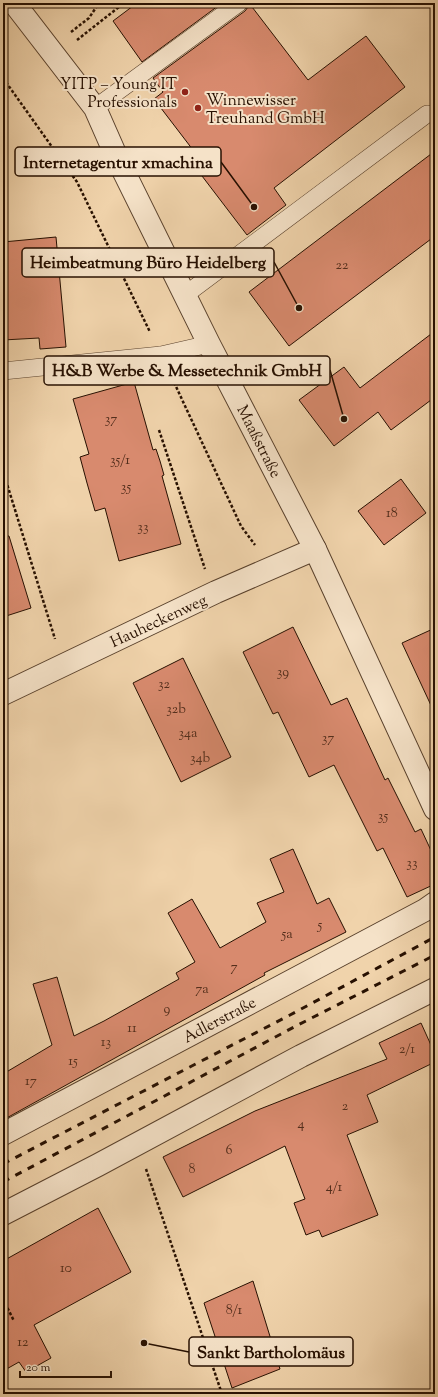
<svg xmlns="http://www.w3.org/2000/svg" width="438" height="1397" font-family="'Sorts Mill Goudy',serif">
  <rect width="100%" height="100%" fill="#f0d3ab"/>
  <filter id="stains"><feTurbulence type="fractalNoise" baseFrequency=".005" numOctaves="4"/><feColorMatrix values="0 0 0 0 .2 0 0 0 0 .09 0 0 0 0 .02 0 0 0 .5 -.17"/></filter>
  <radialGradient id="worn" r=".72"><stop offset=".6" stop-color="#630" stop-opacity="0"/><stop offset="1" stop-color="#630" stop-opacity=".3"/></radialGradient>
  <g fill="#d88a6e" stroke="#271001">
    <polygon points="137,3 222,3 142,62 113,21"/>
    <polygon points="249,3 308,80 366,36 405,87 274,188 286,205 247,235 186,155 193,150 154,99 163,92 153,78 245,11 248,7"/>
    <polygon points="435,151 435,236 289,346 249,292"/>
    <polygon points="56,237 66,347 40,349 39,338 3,340 3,242"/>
    <polygon points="435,331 435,397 391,430 378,412 334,446 299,400 344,367 360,388"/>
    <polygon points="134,382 153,450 156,449 160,461 164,475 162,476 181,544 119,561 105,508 95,511 87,483 80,457 89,454 73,399"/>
    <polygon points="401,479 426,513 384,545 358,511"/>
    <polygon points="3,536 9,536 31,608 3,617"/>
    <polygon points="293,627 331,705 347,698 385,780 388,778 415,832 421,829 435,859 435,884 407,897 383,848 377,851 334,765 309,777 278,712 273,714 243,652"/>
    <polygon points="435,628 435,714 402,643"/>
    <polygon points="183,658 231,757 181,782 133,683"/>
    <polygon points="293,849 317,904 329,898 346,932 264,973 265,975 3,1120 3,1074 52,1045 33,984 57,977 74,1036 104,1021 179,979 176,973 195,962 168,913 192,899 220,948 266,922 257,903 284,892 270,859"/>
    <polygon points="421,1023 435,1054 435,1062 367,1095 378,1122 347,1135 378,1215 322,1237 319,1230 306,1235 294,1203 305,1199 285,1146 183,1197 163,1157 255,1111 387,1059 379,1043"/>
    <polygon points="98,1208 131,1272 34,1325 51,1358 26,1372 19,1362 3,1371 3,1261"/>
    <polygon points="253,1281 280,1369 232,1388 204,1303"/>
  </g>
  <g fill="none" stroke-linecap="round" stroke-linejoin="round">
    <defs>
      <g id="lane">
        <polyline points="95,108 239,3"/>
        <polyline points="185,295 427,114"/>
        <polyline points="3,371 161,355 209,344"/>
      </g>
      <g id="street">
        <polyline points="14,3 95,108 117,158 209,344 315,549 435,809"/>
        <polyline points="3,694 216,592 315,549"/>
        <polyline points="3,1134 425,910 435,903"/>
        <polyline points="3,1214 98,1165 301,1056 435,989"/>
      </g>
    </defs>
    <use href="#lane" stroke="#59412c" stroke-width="18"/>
    <use href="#street" stroke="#59412c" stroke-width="24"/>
    <g stroke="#271001" stroke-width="2.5" stroke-dasharray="3 2" stroke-linecap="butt">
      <polyline points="71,32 89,18 99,3"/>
      <polyline points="77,40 124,3"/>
      <polyline points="3,78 77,182 150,332"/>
      <polyline points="172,378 241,526 255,545"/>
      <polyline points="159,430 205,569"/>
      <polyline points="3,471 55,639"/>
      <polyline points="146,1169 222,1394"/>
      <polyline points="3,1299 14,1321"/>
    </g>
    <use href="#lane" stroke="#f5e2c8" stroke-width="17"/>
    <use href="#street" stroke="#f5e2c8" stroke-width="22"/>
    <g stroke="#271001" stroke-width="3" stroke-dasharray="7 7" stroke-linecap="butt">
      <polyline points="3,1164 290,1015 435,937"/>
      <polyline points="3,1182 296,1026 435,955"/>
    </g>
  </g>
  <g fill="#8f2418" stroke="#f5e2c8" stroke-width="1.5">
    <circle cx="185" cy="92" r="4"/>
    <circle cx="198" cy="108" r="4"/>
  </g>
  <g text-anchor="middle" stroke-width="4" stroke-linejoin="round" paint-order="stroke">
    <g font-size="14" fill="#532e1c">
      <text x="342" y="269">22</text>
      <text x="111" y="423">37</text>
      <text x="120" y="464">35/1</text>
      <text x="126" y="491">35</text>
      <text x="392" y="517">18</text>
      <text x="143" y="531">33</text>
      <text x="283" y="676">39</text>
      <text x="164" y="688">32</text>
      <text x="176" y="713">32b</text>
      <text x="188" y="737">34a</text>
      <text x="328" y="742">37</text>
      <text x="200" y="762">34b</text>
      <text x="383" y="820">35</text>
      <text x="412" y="867">33</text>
      <text x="320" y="929">5</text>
      <text x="287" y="938">5a</text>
      <text x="234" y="971">7</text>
      <text x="202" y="993">7a</text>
      <text x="167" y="1013">9</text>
      <text x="132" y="1032">11</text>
      <text x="106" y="1046">13</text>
      <text x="407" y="1053">2/1</text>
      <text x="73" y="1065">15</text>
      <text x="31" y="1085">17</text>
      <text x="345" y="1110">2</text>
      <text x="301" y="1128">4</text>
      <text x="229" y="1154">6</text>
      <text x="192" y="1173">8</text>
      <text x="334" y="1191">4/1</text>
      <text x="66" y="1272">10</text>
      <text x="234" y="1314">8/1</text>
      <text x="23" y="1346">12</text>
    </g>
    <g font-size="16" fill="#271001" stroke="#f5e2c8" text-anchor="end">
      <text x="177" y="89">YITP − Young IT<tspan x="177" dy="18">Professionals</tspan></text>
      <text x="206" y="105" text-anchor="start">Winnewisser<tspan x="206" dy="18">Treuhand GmbH</tspan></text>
    </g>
    <g font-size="16" fill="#271001" stroke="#f5e2c8">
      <text transform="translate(260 441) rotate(63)" y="6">Maaßstraße</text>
      <text transform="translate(158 620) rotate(-25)" y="6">Hauheckenweg</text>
      <text transform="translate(219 1019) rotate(-28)" y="6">Adlerstraße</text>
    </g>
  </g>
  <path fill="none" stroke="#271001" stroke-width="1.5" d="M254 207L221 162M299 308L274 262M344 419L330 370M144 1343L189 1352"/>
  <g fill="#271001" stroke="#f5e2c8" stroke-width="1.5">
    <circle cx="254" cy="207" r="4"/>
    <circle cx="299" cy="308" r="4"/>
    <circle cx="344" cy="419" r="4"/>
    <circle cx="144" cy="1343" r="4"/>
  </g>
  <g fill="#f5e2c8" stroke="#271001" stroke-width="1.5">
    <rect x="15" y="147" width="206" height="29" rx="4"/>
    <rect x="22" y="248" width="252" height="29" rx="4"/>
    <rect x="44" y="356" width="286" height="29" rx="4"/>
    <rect x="189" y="1337" width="164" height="29" rx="4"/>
  </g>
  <g font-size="17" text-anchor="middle" font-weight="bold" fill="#271001">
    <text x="118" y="168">Internetagentur xmachina</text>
    <text x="148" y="268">Heimbeatmung Büro Heidelberg</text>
    <text x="187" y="376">H&amp;B Werbe &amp; Messetechnik GmbH</text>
    <text x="271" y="1358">Sankt Bartholomäus</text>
  </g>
  <rect width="438" height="1397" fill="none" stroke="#f0d3ab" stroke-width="16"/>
  <rect x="4" y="4" width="430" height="1389" fill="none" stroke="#271001" stroke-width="2"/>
  <rect x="8" y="8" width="422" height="1381" fill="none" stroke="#271001"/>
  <path d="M20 1371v6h91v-6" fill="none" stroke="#271001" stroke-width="2"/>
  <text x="26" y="1371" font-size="12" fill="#271001" stroke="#f5e2c8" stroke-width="3" paint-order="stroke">20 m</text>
  <rect width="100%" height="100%" filter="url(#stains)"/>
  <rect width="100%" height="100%" fill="url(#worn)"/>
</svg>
